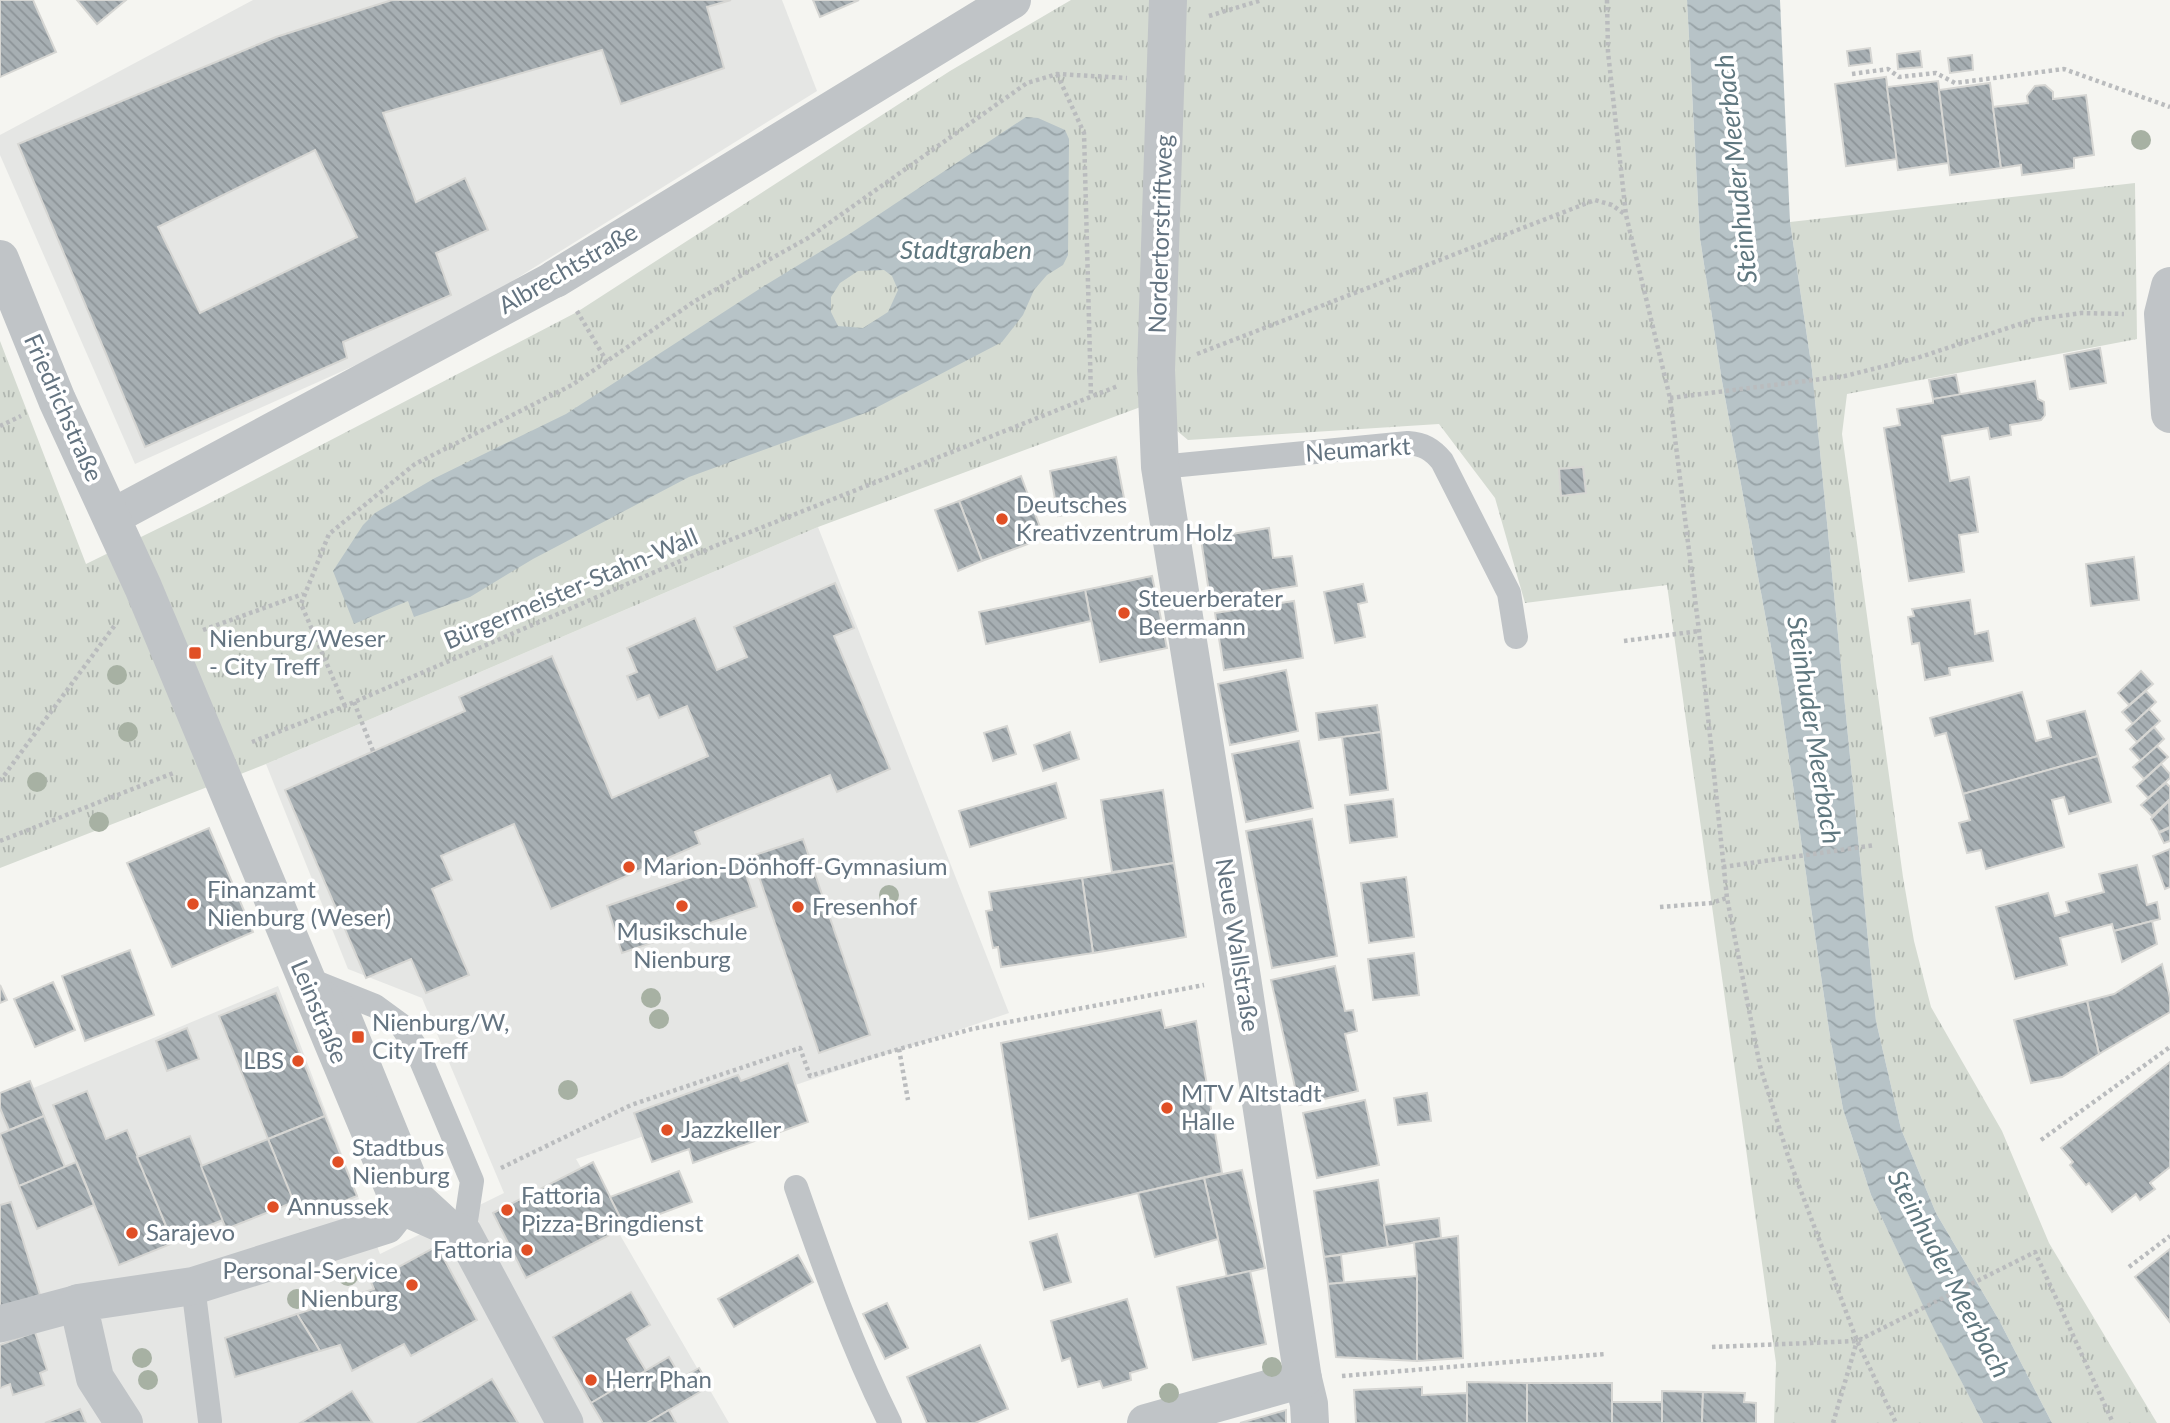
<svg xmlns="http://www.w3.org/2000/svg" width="2170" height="1423" font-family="Lato,sans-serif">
  <defs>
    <pattern id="park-tufts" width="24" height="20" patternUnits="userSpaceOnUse" patternTransform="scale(1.75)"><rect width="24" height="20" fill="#d5dbd2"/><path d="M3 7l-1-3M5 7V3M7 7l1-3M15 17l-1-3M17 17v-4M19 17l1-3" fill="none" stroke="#b0b6b0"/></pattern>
    <pattern id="water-waves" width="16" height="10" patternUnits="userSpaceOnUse" patternTransform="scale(1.75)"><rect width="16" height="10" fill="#b7c3c7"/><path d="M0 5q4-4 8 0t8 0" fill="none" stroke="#98a3a7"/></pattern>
    <pattern id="building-back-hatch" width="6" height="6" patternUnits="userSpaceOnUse" patternTransform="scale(1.75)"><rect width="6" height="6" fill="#a7afb3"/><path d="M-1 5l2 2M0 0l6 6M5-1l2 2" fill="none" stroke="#8c9397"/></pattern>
  </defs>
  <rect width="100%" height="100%" fill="#f5f5f1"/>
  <g fill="#e5e6e4">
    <polygon points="253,0 782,0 817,91 434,330 135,464 0,155 0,135"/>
    <polygon points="818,527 1009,1013 576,1159 729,1423 0,1423 0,1102 278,986 380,1254 504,1193 422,998 348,969 266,764"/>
  </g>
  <g fill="url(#park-tufts)">
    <polygon points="1071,0 1687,0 1700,238 1722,381 1779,690 1829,1030 1843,1109 1871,1195 1935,1330 1983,1423 1774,1423 1776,1363 1667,585 1525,603 1495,498 1439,424 1188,440 1146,405 818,527 266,764 0,868 0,341 86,564 204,506 577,312 950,71"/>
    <polygon points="2135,183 2137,339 1847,394 1842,434 1903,877 1914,941 1931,1007 2002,1131 2049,1243 2157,1423 2052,1423 1999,1320 1936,1213 1901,1129 1876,1021 1812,370 1790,222"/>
  </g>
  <g fill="url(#water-waves)" fill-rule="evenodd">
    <polygon points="1687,0 1780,0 1790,222 1812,370 1876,1021 1901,1129 1936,1213 1999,1320 2052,1423 1983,1423 1935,1331 1871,1195 1843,1109 1829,1030 1779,690 1722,381 1700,238"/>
    <path d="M 1026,117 L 1038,118 L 1065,130 L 1069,139 L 1068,255 L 1063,265 L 1047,275 L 1034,290 L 1023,315 L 1002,342 L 868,412 L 689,477 L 533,559 L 470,597 L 414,617 L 408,601 L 354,624 L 333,571 L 363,525 L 375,513 L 435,478 L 566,414 L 764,286 L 851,233 ZM 884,270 L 892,276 L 898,290 L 888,312 L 863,328 L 838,326 L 831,312 L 831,297 L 840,283 L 858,271 Z"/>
  </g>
  <g fill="url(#building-back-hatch)" stroke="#d6d6d3" stroke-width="2" fill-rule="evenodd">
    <polygon points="0,0 33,0 56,52 0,77"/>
    <polygon points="77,0 126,0 97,24"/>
    <path d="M 392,0 L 731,0 L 707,7 L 724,68 L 621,104 L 602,50 L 383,113 L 416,202 L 465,178 L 488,230 L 436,253 L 451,295 L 343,342 L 347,358 L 145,447 L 18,144 L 276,37 ZM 315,150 L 357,237 L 200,313 L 158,227 Z"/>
    <polygon points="813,0 859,0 820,17"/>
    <polygon points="1870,48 1872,63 1849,66 1847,51"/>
    <polygon points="1920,51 1922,67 1898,69 1897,54"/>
    <polygon points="1972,55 1973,70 1950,73 1948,58"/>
    <polygon points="1886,77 1897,159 1846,166 1835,84"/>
    <polygon points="1938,81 1949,163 1898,170 1887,87"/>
    <polygon points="1990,83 2001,168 1950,175 1939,90"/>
    <polygon points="2045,85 2053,92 2053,99 2086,95 2094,155 2074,158 2074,168 2022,175 2021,165 2001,168 1993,107 2028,103 2027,96 2035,86"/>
    <polygon points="2100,348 2106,383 2070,389 2064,355"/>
    <polygon points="1956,375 1960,395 1933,399 1929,380"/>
    <polygon points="2035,381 2038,399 2044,402 2045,415 2041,420 2010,425 2011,435 1990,439 1988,428 1942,436 1950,481 1969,477 1978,532 1959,535 1964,572 1909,581 1884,428 1900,425 1897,409 1933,403 1933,399"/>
    <polygon points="1116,457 1125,503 1058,516 1050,471"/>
    <polygon points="1583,467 1586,493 1561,496 1559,469"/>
    <polygon points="1021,476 1044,538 982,561 959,501"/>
    <polygon points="959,501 982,561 958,571 935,510"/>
    <polygon points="1269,528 1273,558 1292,556 1297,586 1210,599 1201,539"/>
    <polygon points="2134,557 2139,600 2091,606 2086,564"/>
    <polygon points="1152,576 1167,648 1100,662 1085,590"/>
    <polygon points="835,583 854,628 834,636 890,769 837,792 830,775 695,832 700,844 551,909 514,824 441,856 452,880 432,889 469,975 426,993 411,959 366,978 285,790 465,711 459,697 552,656 612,798 708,756 687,706 659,718 649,695 637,700 627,676 637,672 627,648 695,618 717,670 747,657 734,627"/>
    <polygon points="1363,584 1367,602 1358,604 1365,637 1335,643 1324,592"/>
    <polygon points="1085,590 1091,621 986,644 979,612"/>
    <polygon points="1970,600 1975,634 1988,631 1993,661 1949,668 1950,675 1925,680 1919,643 1912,644 1908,617 1914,616 1912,609"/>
    <polygon points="1294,601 1303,658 1224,670 1215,613"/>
    <polygon points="1286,670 1298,731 1230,745 1218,684"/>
    <polygon points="2141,671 2153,684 2129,705 2118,693"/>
    <polygon points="2146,691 2156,702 2133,724 2122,712"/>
    <polygon points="2022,692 2036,741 2051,737 2047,721 2085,711 2098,756 1963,794 1946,733 1935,736 1930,718"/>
    <polygon points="1377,705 1381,732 1319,740 1316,713"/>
    <polygon points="2149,709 2160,721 2137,742 2126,730"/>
    <polygon points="1007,726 1016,754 993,761 984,733"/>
    <polygon points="2154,727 2164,739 2141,761 2130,749"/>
    <polygon points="1070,732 1079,759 1043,771 1034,745"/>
    <polygon points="1381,732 1388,790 1350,795 1342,737"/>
    <polygon points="1299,741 1313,808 1246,822 1232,754"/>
    <polygon points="2157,746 2168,757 2144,779 2133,767"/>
    <polygon points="2098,756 2111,802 2069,814 2064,797 2052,800 2064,847 1986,869 1981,850 1967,853 1959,823 1970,820 1963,794"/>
    <polygon points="2161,764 2170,774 2170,778 2148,798 2137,786"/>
    <polygon points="1056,783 1066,818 970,847 959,811"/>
    <polygon points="2166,783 2170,787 2170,799 2152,816 2141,805"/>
    <polygon points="1163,790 1174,863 1112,872 1101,800"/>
    <polygon points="1393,799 1397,837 1350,843 1345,805"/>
    <polygon points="2169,801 2170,827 2159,832 2151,819"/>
    <polygon points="1312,819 1337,956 1272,968 1246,831"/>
    <polygon points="209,828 253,932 172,967 127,863"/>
    <polygon points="2170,828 2170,841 2164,843 2159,833"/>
    <polygon points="803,839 870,1035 819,1053 752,856"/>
    <polygon points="2170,849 2170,887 2165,889 2153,856"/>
    <polygon points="741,860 757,907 622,953 607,906"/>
    <polygon points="1174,863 1186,937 1093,953 1082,878"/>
    <polygon points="2137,865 2147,905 2157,902 2160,919 2114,931 2112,924 2060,938 2067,965 2015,979 1996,907 2048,893 2055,916 2069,912 2066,902 2104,892 2099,874"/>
    <polygon points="1406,877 1414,937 1369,943 1361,883"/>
    <polygon points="1082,878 1093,953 1001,967 998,947 993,948 986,911 992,910 989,892"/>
    <polygon points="2152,921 2157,944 2122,962 2114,931"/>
    <polygon points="130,950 154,1015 85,1041 62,976"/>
    <polygon points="1414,953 1419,995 1373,1000 1368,959"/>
    <polygon points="2162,964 2170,998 2170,1012 2099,1054 2087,1001 2114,994"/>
    <polygon points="1335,966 1345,1011 1353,1010 1357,1031 1345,1034 1358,1091 1299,1105 1271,980"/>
    <polygon points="53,982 75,1030 35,1047 14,999"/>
    <polygon points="0,985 7,1000 0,1003"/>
    <polygon points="276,993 325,1116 268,1139 219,1016"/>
    <polygon points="2087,1001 2099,1054 2062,1077 2031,1083 2014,1020"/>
    <polygon points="1161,1010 1165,1028 1196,1021 1222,1173 1029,1219 1001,1043"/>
    <polygon points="187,1028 199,1059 167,1071 156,1041"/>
    <polygon points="2170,1062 2170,1167 2150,1183 2155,1189 2140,1200 2136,1194 2112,1212 2089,1183 2086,1185 2070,1165 2073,1162 2061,1148"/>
    <polygon points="788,1063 808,1122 693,1163 689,1149 652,1162 634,1113 738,1075 741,1081"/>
    <polygon points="30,1081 44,1116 9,1130 0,1108 0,1093"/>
    <polygon points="87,1091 106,1139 127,1130 173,1243 119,1265 53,1105"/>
    <polygon points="1427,1093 1431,1121 1398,1125 1394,1098"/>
    <polygon points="1365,1100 1379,1165 1317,1178 1303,1113"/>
    <polygon points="44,1116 65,1167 19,1186 0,1134"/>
    <polygon points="325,1116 357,1196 300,1219 268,1139"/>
    <polygon points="190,1136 223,1220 172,1240 137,1157"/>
    <polygon points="268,1139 294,1202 226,1229 201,1166"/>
    <polygon points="76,1162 94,1205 37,1229 19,1186"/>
    <polygon points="593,1162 625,1227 526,1278 493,1213"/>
    <polygon points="1242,1170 1265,1268 1227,1277 1204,1178"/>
    <polygon points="679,1171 692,1202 625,1227 610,1197"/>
    <polygon points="1204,1178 1218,1239 1155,1257 1138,1193"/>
    <polygon points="1378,1180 1388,1247 1324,1257 1314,1191"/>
    <polygon points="11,1202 40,1295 0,1308 0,1205"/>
    <polygon points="1439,1218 1441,1238 1388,1247 1384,1225"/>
    <polygon points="1057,1234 1071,1282 1044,1290 1030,1242"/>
    <polygon points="1458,1236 1463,1358 1417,1361 1417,1276 1414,1242"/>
    <polygon points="437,1246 477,1320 411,1356 404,1344 352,1371 340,1345 320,1351 297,1314 374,1289 371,1282"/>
    <polygon points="2170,1249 2170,1322 2135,1277"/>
    <polygon points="798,1255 813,1282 734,1327 718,1299"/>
    <polygon points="1341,1255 1344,1283 1328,1284 1324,1257"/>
    <polygon points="1250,1271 1266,1344 1193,1360 1177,1287"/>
    <polygon points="1417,1276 1417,1361 1336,1357 1328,1284"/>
    <polygon points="631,1292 650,1325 627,1339 646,1371 591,1403 553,1337"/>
    <polygon points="1127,1299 1147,1368 1130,1373 1131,1380 1103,1388 1100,1381 1078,1387 1070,1358 1062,1361 1051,1321"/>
    <polygon points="887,1303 908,1348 885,1359 863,1314"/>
    <polygon points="297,1314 320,1351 235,1377 225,1338"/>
    <polygon points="35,1332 47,1370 40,1373 44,1385 13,1395 10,1384 0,1388 0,1345"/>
    <polygon points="980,1345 1008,1409 975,1423 927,1423 907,1377"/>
    <polygon points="669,1357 681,1378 699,1368 710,1386 647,1423 603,1423 591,1403"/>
    <polygon points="492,1379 518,1423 418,1423 467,1394"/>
    <polygon points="1467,1382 1527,1383 1527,1423 1467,1423"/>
    <rect x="1527" y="1383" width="85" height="40"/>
    <polygon points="1422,1387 1422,1395 1467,1393 1467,1423 1356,1423 1354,1390"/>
    <polygon points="352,1391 372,1422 300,1423"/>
    <polygon points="1662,1391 1703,1392 1702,1423 1662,1423"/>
    <polygon points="1703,1392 1745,1393 1744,1402 1756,1403 1756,1423 1702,1423"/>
    <rect x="1612" y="1402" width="50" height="21"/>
    <polygon points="80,1409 86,1423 45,1423"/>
    <polygon points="669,1410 676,1423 647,1423"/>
    <polygon points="1286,1410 1286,1423 1240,1423"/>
  </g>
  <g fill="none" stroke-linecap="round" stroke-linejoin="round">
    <g stroke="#babcbe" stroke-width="4.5" stroke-dasharray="3.5 3.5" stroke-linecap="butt">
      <polyline points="1607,0 1608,52 1626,215 1670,398 1699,631 1727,898 1760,1066 1789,1159 1857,1341 1896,1423"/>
      <polyline points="1209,16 1262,0"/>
      <polyline points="1057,74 1084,133 1091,396"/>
      <polyline points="1852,74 1888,69 1899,77 1936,73 1955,83 2064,69 2170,107"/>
      <polyline points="577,311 607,362"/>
      <polyline points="1197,354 1595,200 1612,205 1626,215"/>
      <polyline points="1670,398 1845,376 1917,358 2032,320 2081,313 2124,314"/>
      <polyline points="0,426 21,416"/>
      <polyline points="203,630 303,594"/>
      <polyline points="1624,641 1699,631"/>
      <polyline points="354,702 373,751"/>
      <polyline points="345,706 301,604 329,534 415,464 572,385 695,301 808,238 1027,83 1057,74 1127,78"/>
      <polyline points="252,742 345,706 715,546 1118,386"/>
      <polyline points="0,781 115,625"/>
      <polyline points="0,841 176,772"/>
      <polyline points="1723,867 1875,845"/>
      <polyline points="1660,907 1711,903 1727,898"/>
      <polyline points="899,1049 908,1100"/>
      <polyline points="2041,1140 2170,1047"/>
      <polyline points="501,1168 631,1105 800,1048 810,1076 899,1049 972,1029 1204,985"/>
      <polyline points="2129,1267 2170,1236"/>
      <polyline points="1712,1347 1857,1341 2035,1252 2113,1423"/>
      <polyline points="1342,1376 1605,1354"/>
      <polyline points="1833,1423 1857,1341"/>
    </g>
    <g stroke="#c0c4c7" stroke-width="24">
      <path d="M 1160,467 L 1408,443 C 1423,444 1432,449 1442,461 L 1509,593 L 1516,637"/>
      <polyline points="305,978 375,1006 401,1025 415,1046 472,1181 464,1234"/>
      <polyline points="325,993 346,1008 422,1195 447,1218"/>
      <path d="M 796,1187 C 824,1267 852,1347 890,1423"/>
      <polyline points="193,1286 210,1421"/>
    </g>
    <g stroke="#c0c4c7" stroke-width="37">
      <polyline points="112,517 555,279"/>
      <polyline points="401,1206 464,1234 565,1423"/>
      <polyline points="0,1324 78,1303"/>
    </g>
    <g stroke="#c0c4c7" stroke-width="38">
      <polyline points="1168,0 1156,370 1160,467 1242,978 1303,1379 1309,1404 1310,1423"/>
      <polyline points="0,259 57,400 143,587 401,1206 386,1225 193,1286 78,1303 95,1378 124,1423"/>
      <polyline points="555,279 1012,0"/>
      <polyline points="2170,286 2163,314 2170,414"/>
      <polyline points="1146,1423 1303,1379"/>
    </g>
  </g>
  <g fill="#a7b1a3">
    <circle cx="2141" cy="140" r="10"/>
    <circle cx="117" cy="675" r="10"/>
    <circle cx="128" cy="732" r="10"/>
    <circle cx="37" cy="782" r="10"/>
    <circle cx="99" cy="822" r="10"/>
    <circle cx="889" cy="895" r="10"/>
    <circle cx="651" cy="998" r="10"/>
    <circle cx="659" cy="1019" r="10"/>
    <circle cx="568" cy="1090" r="10"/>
    <circle cx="348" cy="1276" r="10"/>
    <circle cx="297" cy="1299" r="10"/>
    <circle cx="142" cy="1358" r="10"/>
    <circle cx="1272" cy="1367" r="10"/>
    <circle cx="148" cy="1380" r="10"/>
    <circle cx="1169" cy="1393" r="10"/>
  </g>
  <g fill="#e04f25" stroke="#fff" stroke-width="2.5">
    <circle cx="1002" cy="519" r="7"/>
    <circle cx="1124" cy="613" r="7"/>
    <rect x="188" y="646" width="14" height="14" rx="3.5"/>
    <circle cx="629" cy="867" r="7"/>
    <circle cx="193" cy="904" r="7"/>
    <circle cx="682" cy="906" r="7"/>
    <circle cx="798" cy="907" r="7"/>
    <rect x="351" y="1030" width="14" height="14" rx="3.5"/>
    <circle cx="298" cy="1061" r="7"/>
    <circle cx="1167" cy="1108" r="7"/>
    <circle cx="667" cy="1130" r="7"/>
    <circle cx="338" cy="1162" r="7"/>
    <circle cx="273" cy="1207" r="7"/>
    <circle cx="507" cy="1210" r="7"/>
    <circle cx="132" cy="1233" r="7"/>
    <circle cx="527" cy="1250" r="7"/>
    <circle cx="412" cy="1285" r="7"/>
    <circle cx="591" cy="1380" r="7"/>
  </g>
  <g text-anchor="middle" stroke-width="7" stroke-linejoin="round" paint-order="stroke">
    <g font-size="24" fill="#647481" stroke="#fff">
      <text transform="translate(1161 234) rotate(-88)" y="8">Nordertorstriftweg</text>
      <text transform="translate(568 269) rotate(-30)" y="8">Albrechtstraße</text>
      <text transform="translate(63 408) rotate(66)" y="8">Friedrichstraße</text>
      <text transform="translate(1358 450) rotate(-4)" y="8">Neumarkt</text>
      <text transform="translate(571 589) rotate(-23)" y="8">Bürgermeister-Stahn-Wall</text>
      <text transform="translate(1237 945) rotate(81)" y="8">Neue Wallstraße</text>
      <text transform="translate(319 1012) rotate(67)" y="8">Leinstraße</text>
    </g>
    <g font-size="24" fill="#647481" stroke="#fff" text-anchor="start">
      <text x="1016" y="513">Deutsches<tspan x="1016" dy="28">Kreativzentrum Holz</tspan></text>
      <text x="1138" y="607">Steuerberater<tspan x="1138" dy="28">Beermann</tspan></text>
      <text x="209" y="647">Nienburg/Weser<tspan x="209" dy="28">- City Treff</tspan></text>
      <text x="643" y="875">Marion-Dönhoff-Gymnasium</text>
      <text x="207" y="898">Finanzamt<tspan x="207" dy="28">Nienburg (Weser)</tspan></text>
      <text x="812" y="915">Fresenhof</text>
      <text x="682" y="940" text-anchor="middle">Musikschule<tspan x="682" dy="28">Nienburg</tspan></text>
      <text x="372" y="1031">Nienburg/W,<tspan x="372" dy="28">City Treff</tspan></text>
      <text x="284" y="1069" text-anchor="end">LBS</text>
      <text x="1181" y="1102">MTV Altstadt<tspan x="1181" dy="28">Halle</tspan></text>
      <text x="681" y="1138">Jazzkeller</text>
      <text x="352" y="1156">Stadtbus<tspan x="352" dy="28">Nienburg</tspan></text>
      <text x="521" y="1204">Fattoria<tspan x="521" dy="28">Pizza-Bringdienst</tspan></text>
      <text x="287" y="1215">Annussek</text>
      <text x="146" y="1241">Sarajevo</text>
      <text x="513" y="1258" text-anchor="end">Fattoria</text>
      <text x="398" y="1279" text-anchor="end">Personal-Service<tspan x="398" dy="28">Nienburg</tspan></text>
      <text x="605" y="1388">Herr Phan</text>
    </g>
    <g font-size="26" font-style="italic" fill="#5f777f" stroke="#fff">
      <text transform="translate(1736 169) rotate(-96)" y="9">Steinhuder Meerbach</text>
      <text x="966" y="259">Stadtgraben</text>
      <text transform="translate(1814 730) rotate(81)" y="9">Steinhuder Meerbach</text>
      <text transform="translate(1949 1274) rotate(62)" y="9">Steinhuder Meerbach</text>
    </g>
  </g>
</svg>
